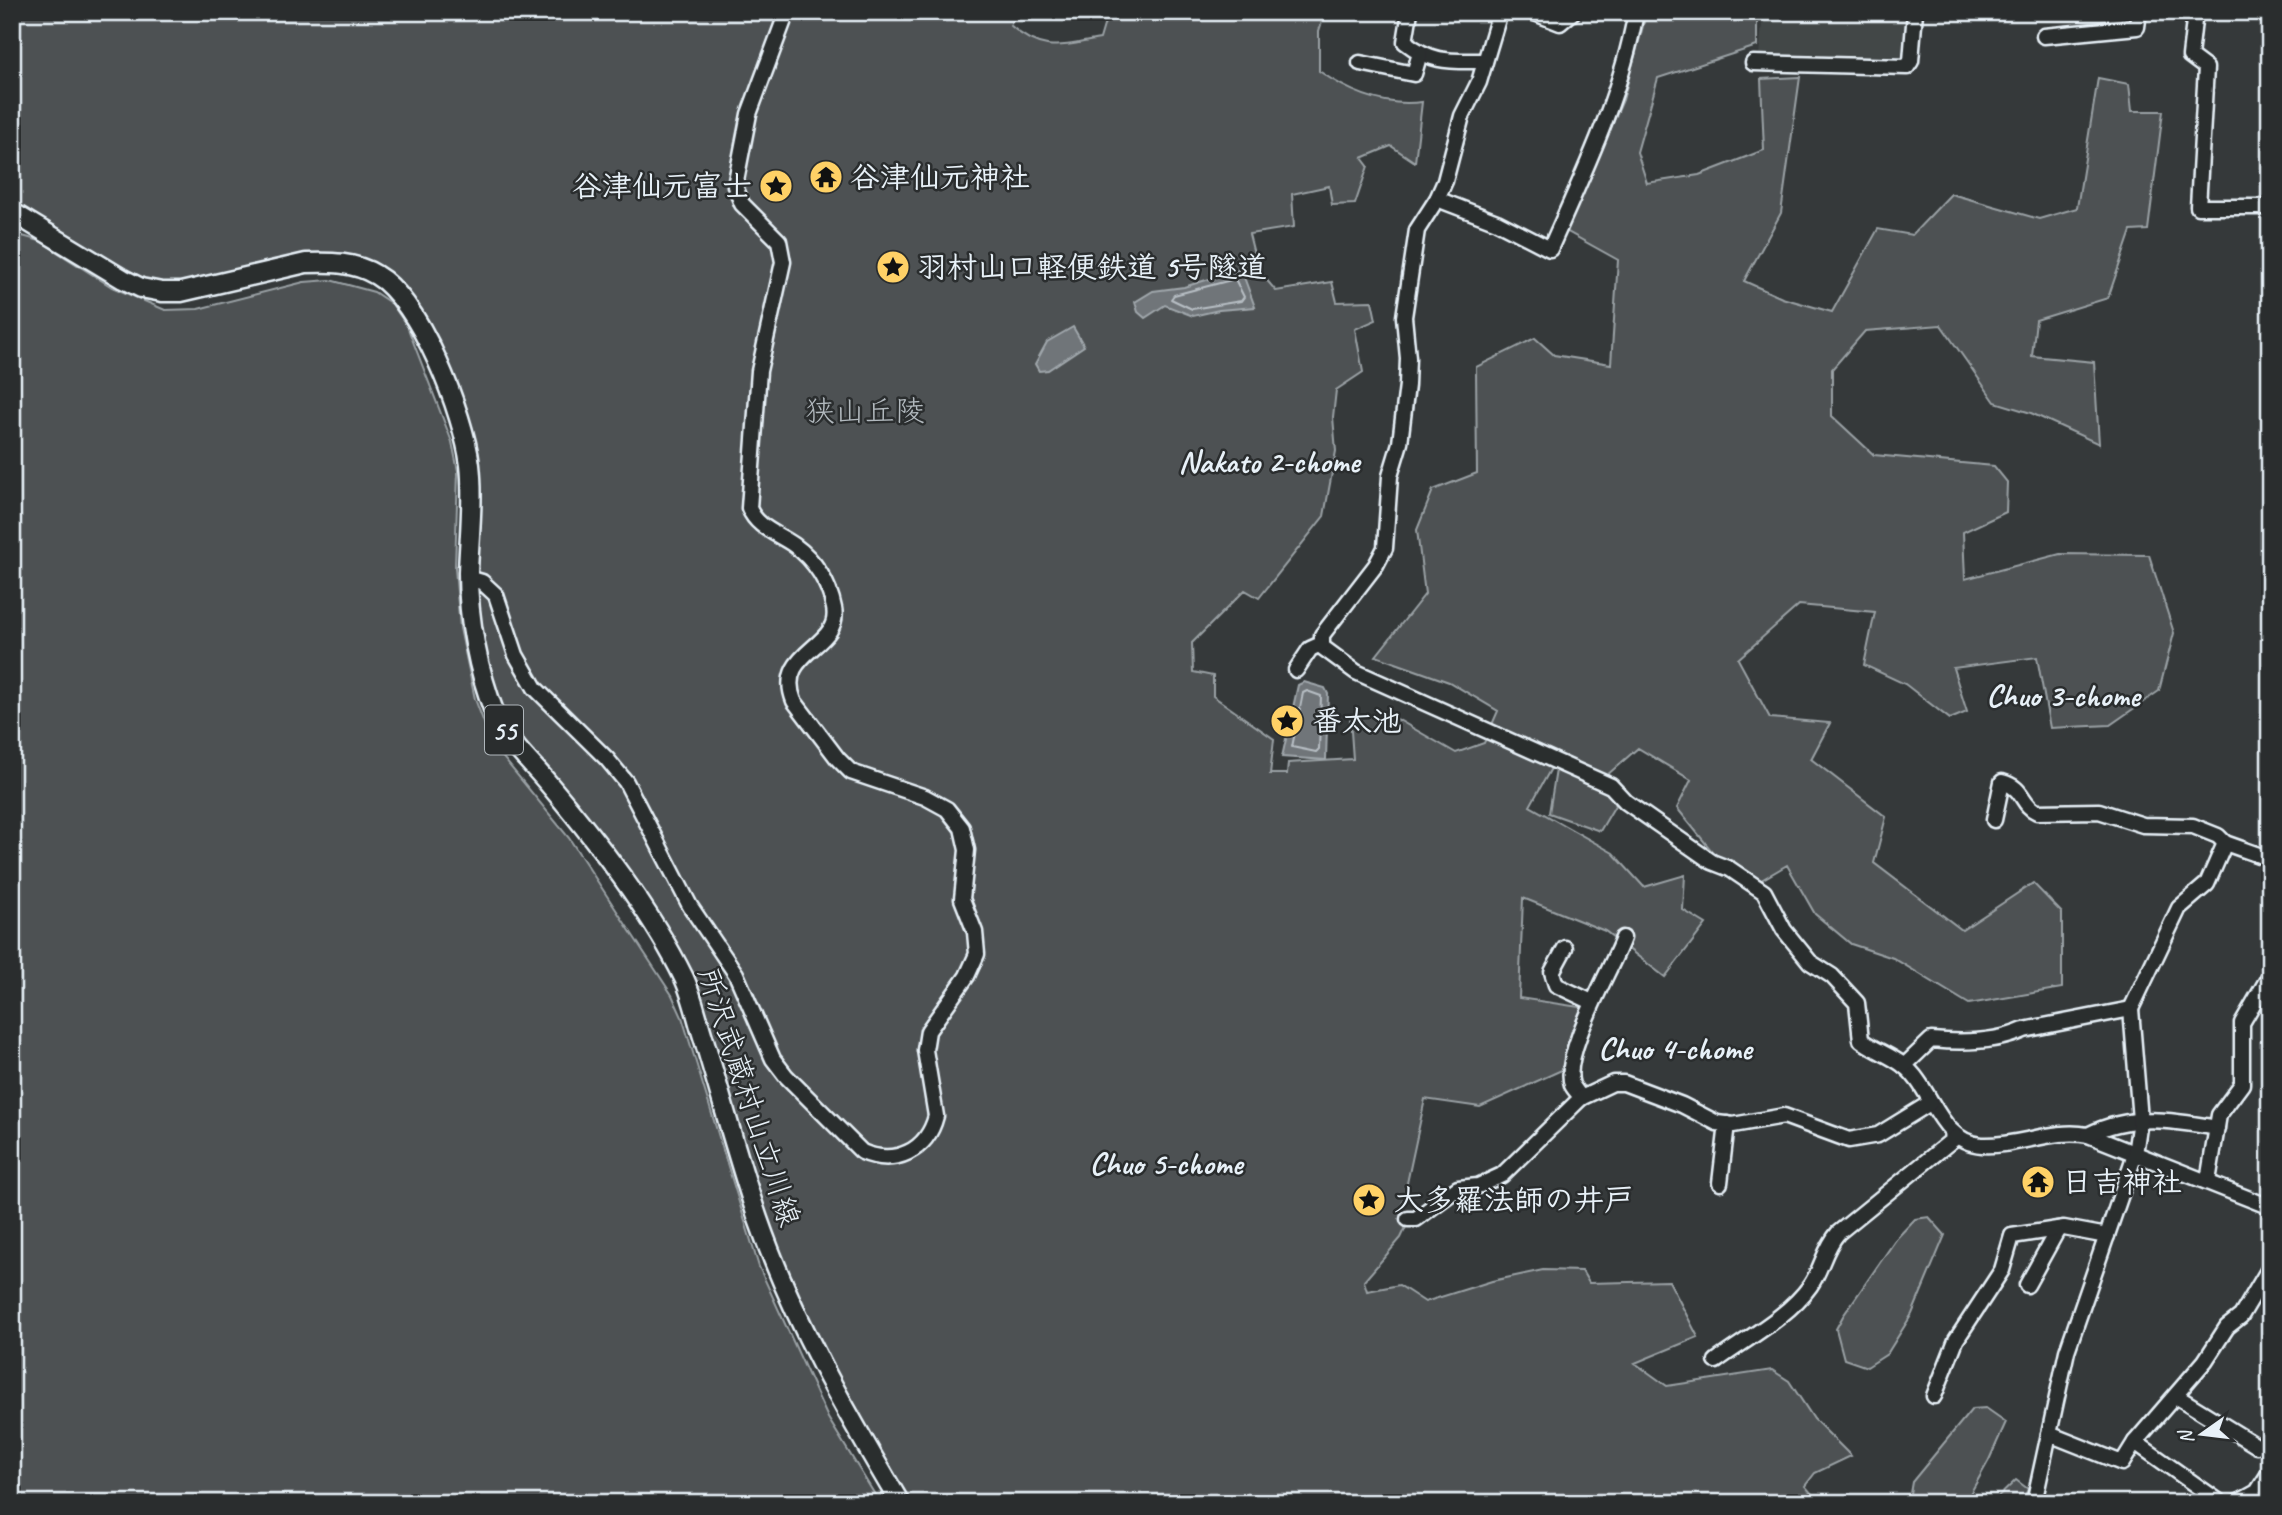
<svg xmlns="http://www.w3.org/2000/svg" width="2282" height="1515" font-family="Caveat,'Klee One',sans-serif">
  <rect width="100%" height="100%" fill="#35393a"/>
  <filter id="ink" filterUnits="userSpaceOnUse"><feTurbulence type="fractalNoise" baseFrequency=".0143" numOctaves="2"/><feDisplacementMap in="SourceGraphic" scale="14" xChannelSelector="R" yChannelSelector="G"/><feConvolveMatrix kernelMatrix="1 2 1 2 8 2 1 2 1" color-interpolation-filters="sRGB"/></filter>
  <g filter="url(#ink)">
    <polygon fill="#424647" points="1763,12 1913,12 1906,64 1759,56"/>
    <g fill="#4d5152" stroke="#9aa1a5" stroke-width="2">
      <path d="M 12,12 L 1019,12 L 1010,25 C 1041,54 1062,46 1100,39 L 1108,12 L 1325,12 L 1319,31 L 1319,71 C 1349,92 1385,107 1422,102 L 1415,162 L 1391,146 L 1362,158 L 1368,166 L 1355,204 L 1332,205 L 1329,186 L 1292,194 L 1294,227 L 1249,234 L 1258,270 L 1276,291 L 1332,282 L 1337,302 L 1372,301 L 1376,320 L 1355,329 L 1363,372 L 1336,390 L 1333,417 L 1336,451 L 1324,516 L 1259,598 L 1245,590 L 1192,643 L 1193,672 L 1213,676 L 1213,696 L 1274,739 L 1270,774 L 1287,774 L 1288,763 L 1353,759 L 1350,717 L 1390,715 L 1456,753 L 1484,743 L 1498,711 L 1449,682 L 1376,656 L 1425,594 L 1417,530 L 1433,490 L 1477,473 L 1476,367 L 1535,338 L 1554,355 L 1611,364 L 1618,260 L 1566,231 L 1623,100 L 1646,15 L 1652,12 L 1757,12 L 1757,46 L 1658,78 L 1637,152 L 1647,183 L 1699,175 L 1764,150 L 1761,79 L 1800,77 L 1781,213 L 1744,281 L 1782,298 L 1832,312 L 1878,229 L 1912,235 L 1951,194 L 2039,219 L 2077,208 L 2098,78 L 2129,84 L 2132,111 L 2163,111 L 2148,230 L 2131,231 L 2108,298 L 2036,320 L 2032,356 L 2094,362 L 2099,444 L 2031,413 L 1995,402 L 1941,325 L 1865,331 L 1832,369 L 1832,416 L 1874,455 L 1994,466 L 2007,482 L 2006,512 L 1963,532 L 1965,579 L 2060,554 L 2149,555 L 2174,633 L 2159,691 L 2110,725 L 2050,728 L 2037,657 L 1953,668 L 1967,712 L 1950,719 L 1905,684 L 1864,665 L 1875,612 L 1799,605 L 1738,659 L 1770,718 L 1830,723 L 1811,759 L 1886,817 L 1874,863 L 1962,930 L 2033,883 L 2062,913 L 2062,988 L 1969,1004 L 1893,958 L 1851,944 L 1815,914 L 1787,865 L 1756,883 L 1715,855 L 1677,808 L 1691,780 L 1638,748 L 1606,776 L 1554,763 L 1530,806 L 1613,853 L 1644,887 L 1685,875 L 1683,910 L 1706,924 L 1665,977 L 1605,931 L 1523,898 L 1519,998 L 1586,1008 L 1564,1069 L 1480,1107 L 1425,1099 L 1401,1211 L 1408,1223 L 1401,1238 L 1364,1281 L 1367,1291 L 1399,1285 L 1425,1302 L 1492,1281 L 1543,1270 L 1582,1271 L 1589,1283 L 1669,1281 L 1698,1337 L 1635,1363 L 1667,1386 L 1772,1370 L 1789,1381 L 1814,1419 L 1851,1456 L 1815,1473 L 1805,1486 L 1820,1503 L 900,1503 L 796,1316 L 685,979 L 644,909 L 509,740 L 473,631 L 471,470 L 409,306 L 346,264 L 162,292 L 12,212 Z"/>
      <polygon points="12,233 40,241 112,287 165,310 198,309 304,282 330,280 374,292 392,304 407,326 452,442 458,471 455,568 460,628 475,699 486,728 496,749 569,838 672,995 682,1017 759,1267 828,1418 880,1503 12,1503"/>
      <polygon points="1556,770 1620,797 1600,831 1549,813"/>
      <polygon points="1929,1217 1945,1235 1912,1314 1887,1354 1867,1367 1844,1359 1836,1329 1843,1316 1897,1238 1915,1219"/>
      <polygon points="1986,1408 2006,1422 1989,1460 1965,1503 1914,1503 1909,1499 1912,1482 1972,1409"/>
      <polygon points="2016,1480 2028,1489 2022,1503 1992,1503"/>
    </g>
    <g fill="#707579" stroke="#a0a7ac" stroke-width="2">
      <polygon points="1241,269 1255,307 1219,310 1193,316 1165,305 1145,318 1138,312 1135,302 1153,291 1184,287"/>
      <polygon points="1073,327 1084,346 1048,370 1039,371 1035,364 1047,342"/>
      <polygon points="1304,682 1325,688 1328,694 1326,760 1282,757 1298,685"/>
    </g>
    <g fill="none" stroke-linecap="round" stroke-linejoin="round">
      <g stroke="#b8bfc5" stroke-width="2">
        <polygon points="1235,279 1244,297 1241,301 1192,309 1171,299 1174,295"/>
        <polygon points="1307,691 1321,696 1319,749 1316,752 1292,747 1303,693"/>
      </g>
      <defs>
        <g id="minor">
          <path d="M 1410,12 L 1405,42 C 1433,64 1451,61 1485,61"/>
          <path d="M 1500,12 L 1479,82 L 1462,116 L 1445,181 L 1437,199 L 1417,230 L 1404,317 L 1408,358 L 1407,385 L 1400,443 L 1390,476 L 1385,548 L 1376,565 L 1322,635 L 1322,647 L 1356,672 L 1611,786 L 1626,802 L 1712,862 L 1730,869 L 1764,892 L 1784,930 L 1810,962 L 1832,976 L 1857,1003 L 1861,1040 C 1874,1050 1890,1055 1903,1065 C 1933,1087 1938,1142 1982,1145 C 2018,1147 2053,1128 2088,1135 L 2270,1207"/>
          <polyline points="1532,12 1560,23 1573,12"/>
          <polyline points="2195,12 2190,56 2206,68 2198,207 2270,207"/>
          <polyline points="2044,36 2137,27 2139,12"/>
          <polyline points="1360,63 1414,74 1420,53"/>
          <polyline points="1753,63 1907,67 1911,61 1915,12"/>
          <path d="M 1437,199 L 1497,222 L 1550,249 C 1584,172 1621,96 1636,12"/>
          <path d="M 468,578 L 482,582 L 496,595 L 516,655 L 535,688 L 607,759 L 626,782 L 690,906 L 736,974 L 773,1059 L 786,1076 L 862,1152 C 895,1166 927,1151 936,1116 L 925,1050 L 928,1031 L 967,976 L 977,954 L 975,932 L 962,899 L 967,850 L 962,828 L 947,809 L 925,797 L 851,772 L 838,759 L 794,701 C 774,651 842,648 834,608 C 829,583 815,560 794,545 C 777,533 757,528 749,508 L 759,371 L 783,262 L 779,241 L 742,204 L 735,186 L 749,114 L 787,12"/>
          <polyline points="1296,670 1310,649 1321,644"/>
          <path d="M 1994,820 L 2002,782 C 2025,788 2020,804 2037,812 L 2099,811 L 2143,825 L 2193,826 L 2218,836 L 2225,843 L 2270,859"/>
          <polyline points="1565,948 1552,972 1556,985 1592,1002"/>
          <path d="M 1904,1066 L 1931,1040 C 1962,1043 1995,1043 2024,1030 L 2131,1009"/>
          <path d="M 1581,1098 C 1579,1094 1574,1089 1572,1085 C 1561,1053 1612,969 1623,938"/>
          <path d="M 2088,1135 C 2130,1113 2172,1120 2217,1128"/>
          <polyline points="2208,1181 2219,1115 2242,1084 2242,1023 2270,975"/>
          <polyline points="1720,1183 1727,1124"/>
          <polyline points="1408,1219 1416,1219 1458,1188 1478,1186 1502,1175 1581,1098 1613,1083 1624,1083 1682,1105 1717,1123 1733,1125 1784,1116 1849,1140 1878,1135 1930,1103"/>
          <polyline points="2027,1285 2058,1229"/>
          <path d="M 1716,1361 C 1747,1338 1788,1317 1810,1286 C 1822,1269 1824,1249 1838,1233 L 1956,1137"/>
          <polyline points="1934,1396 1956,1340 2002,1270 2012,1236 2064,1228 2107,1236"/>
          <polyline points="2176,1396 2257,1446"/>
          <polyline points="2049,1434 2122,1463 2135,1442 2205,1361 2227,1327 2241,1316 2270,1267"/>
          <polyline points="2135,1442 2221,1503"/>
          <polyline points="2034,1503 2067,1351 2135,1154 2140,1120 2131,1009 2179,908 2207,884 2225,843"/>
          <polyline points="2237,1503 2257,1492 2270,1472"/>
        </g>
        <path id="major" d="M 12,212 L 123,279 L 141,288 L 162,292 L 181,292 L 306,263 C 330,262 355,262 376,275 C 420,300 464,415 470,465 C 474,500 469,538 468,573 C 468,619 478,671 495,714 C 507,742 529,760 548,783 C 596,840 651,910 684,978 C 693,997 697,1019 704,1040 C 722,1099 738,1160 758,1219 C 793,1320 846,1412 900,1503"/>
      </defs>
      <use href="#minor" stroke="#e8f1f8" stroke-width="19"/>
      <use href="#major" stroke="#e8f1f8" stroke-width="23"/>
      <use href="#minor" stroke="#2a2d2e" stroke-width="14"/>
      <use href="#major" stroke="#2a2d2e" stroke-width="18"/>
    </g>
  </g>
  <defs>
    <symbol id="temple-disc" viewBox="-11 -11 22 22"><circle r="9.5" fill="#ffd166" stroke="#2a2d2e"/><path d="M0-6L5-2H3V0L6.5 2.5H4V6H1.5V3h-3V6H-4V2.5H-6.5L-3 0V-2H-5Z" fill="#111"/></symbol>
    <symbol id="sight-disc" viewBox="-11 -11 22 22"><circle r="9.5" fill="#ffd166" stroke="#2a2d2e"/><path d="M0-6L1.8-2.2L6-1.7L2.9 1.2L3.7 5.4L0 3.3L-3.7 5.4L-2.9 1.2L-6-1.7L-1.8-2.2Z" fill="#111"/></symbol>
  </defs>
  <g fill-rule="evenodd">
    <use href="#temple-disc" x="807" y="158" width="38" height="38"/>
    <use href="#sight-disc" x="757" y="167" width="38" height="38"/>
    <use href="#sight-disc" x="874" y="248" width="38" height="38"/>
    <use href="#sight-disc" x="1268" y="702" width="38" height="38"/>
    <use href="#temple-disc" x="2019" y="1163" width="38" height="38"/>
    <use href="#sight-disc" x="1350" y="1181" width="38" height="38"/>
  </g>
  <g text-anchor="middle" stroke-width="5" stroke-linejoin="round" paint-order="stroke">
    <rect fill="#2a2d2e" stroke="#afb6bb" stroke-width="2" x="485" y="705.5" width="38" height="49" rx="5"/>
    <g font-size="28" font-weight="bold" fill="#e8f1f8">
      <text x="504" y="740">55</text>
    </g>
    <g font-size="30" font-weight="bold" fill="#e8f1f8" stroke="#2a2d2e" text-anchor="start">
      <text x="850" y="187">谷津仙元神社</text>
      <text x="752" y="196" text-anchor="end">谷津仙元富士</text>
      <text x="917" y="277">羽村山口軽便鉄道 5号隧道</text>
      <text x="1312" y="731">番太池</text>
      <text x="2062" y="1192">日吉神社</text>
      <text x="1394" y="1210">大多羅法師の井戸</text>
    </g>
    <g font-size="30" fill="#b2b9be" stroke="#2a2d2e">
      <text x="865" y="421">狭山丘陵</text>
    </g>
    <g font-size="30" fill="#e8f1f8" stroke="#2a2d2e">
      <text transform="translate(749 1097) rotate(72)" y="10">所沢武蔵村山立川線</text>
    </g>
    <g font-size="32" font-weight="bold" fill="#e8f1f8" stroke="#2a2d2e">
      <text x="1269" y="472">Nakato 2-chome</text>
      <text x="2063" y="706">Chuo 3-chome</text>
      <text x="1675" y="1059">Chuo 4-chome</text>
      <text x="1166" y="1174">Chuo 5-chome</text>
    </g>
  </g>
  <rect width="2282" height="1515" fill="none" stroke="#2a2d2e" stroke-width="42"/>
  <rect x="21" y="21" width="2240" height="1473" fill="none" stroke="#e8f1f8" stroke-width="2.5" filter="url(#ink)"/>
  <g transform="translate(2202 1434) rotate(256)" stroke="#2a2d2e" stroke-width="5" paint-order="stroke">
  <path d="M0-5L12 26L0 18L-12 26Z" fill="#e8f1f8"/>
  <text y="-10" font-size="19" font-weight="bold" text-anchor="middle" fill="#e8f1f8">N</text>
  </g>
</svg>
